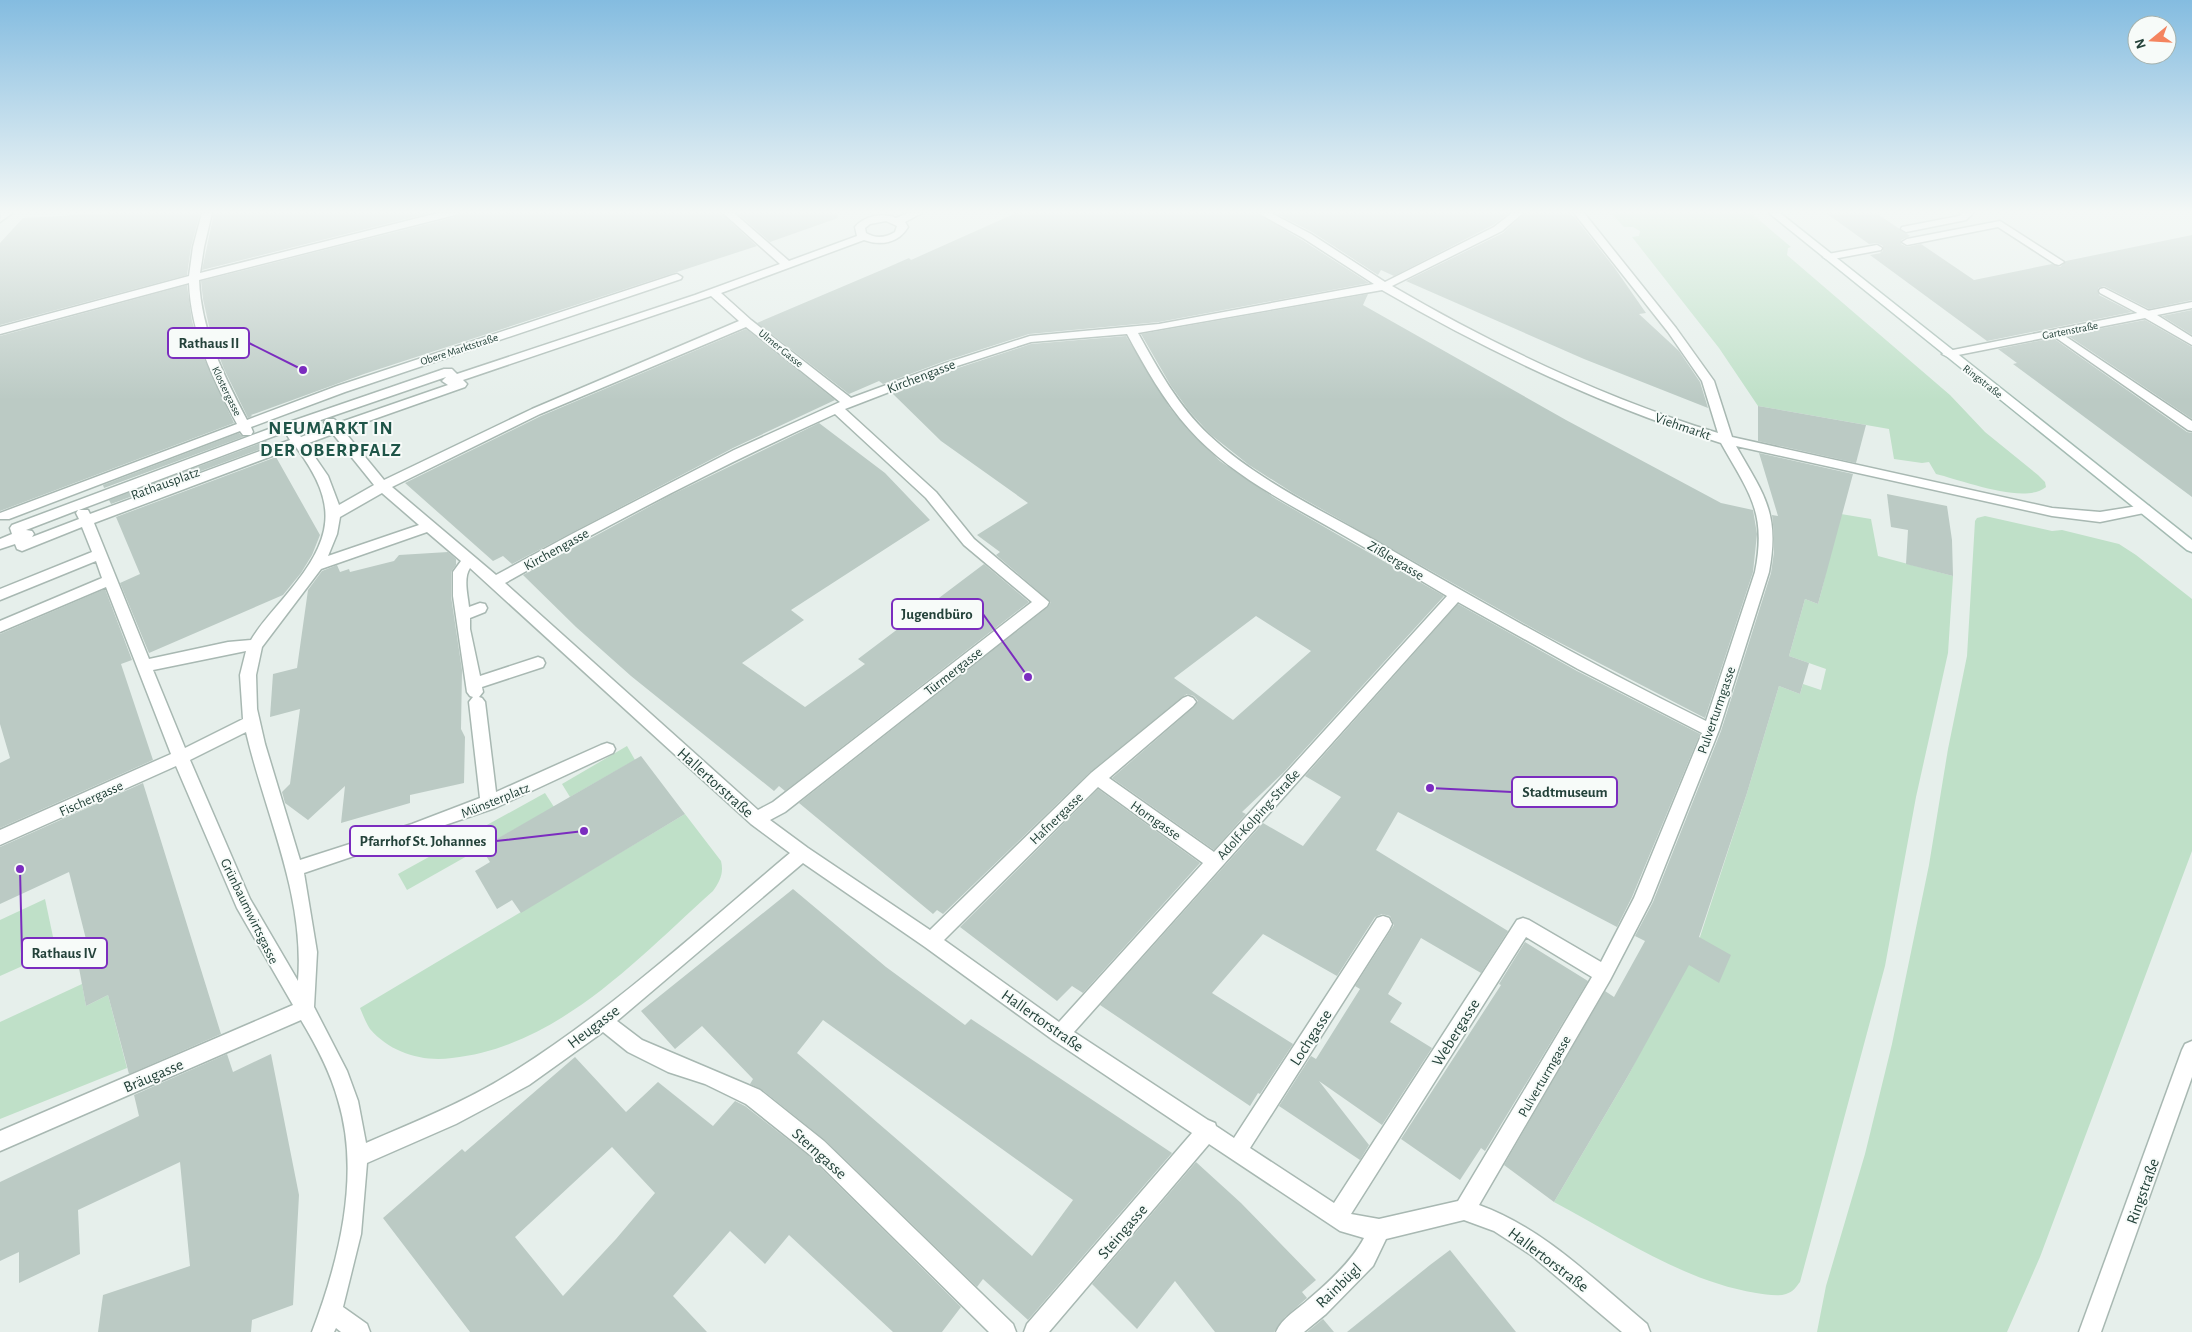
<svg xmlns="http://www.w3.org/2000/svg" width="2192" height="1332" font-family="'Alegreya Sans',sans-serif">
  <rect width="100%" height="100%" fill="#e6efeb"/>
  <g fill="#bfe0c8">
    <path d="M 1611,213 L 1751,213 L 1791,247 L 1788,248 L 1787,255 L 1950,395 L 1985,432 L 2038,475 L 2045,482 L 2046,487 C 2025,505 1961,480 1936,474 L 1929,462 L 1922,463 L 1894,459 L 1889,429 L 1758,406 L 1719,348 L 1632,237 L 1639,236 L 1640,231 L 1633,227 L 1624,227 Z"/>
    <path d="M 1829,512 L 1871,519 L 1878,556 L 1953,576 L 1948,653 L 1916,797 L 1885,966 L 1800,1282 C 1796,1287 1793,1292 1786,1294 C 1777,1297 1765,1294 1756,1293 C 1683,1281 1618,1236 1554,1202 L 1628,1076 L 1700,937 L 1747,793 L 1779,686 L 1800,694 L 1803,684 L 1821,690 L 1826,669 L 1789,656 L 1805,599 L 1818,604 C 1827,572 1833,544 1829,512 Z"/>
    <polygon points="1985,516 2052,531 2062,530 2119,544 2136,555 2192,599 2192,851 2040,1257 2007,1332 1817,1332 1826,1286 1865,1154 1892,1044 1929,865 1948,749 1967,656 1975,521 1977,518"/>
    <polygon points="627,746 635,760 570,797 562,784"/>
    <polygon points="545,793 554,807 407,890 398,874"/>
    <path d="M 685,814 L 721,861 C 724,873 720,881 713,891 C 637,959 559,1046 452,1058 C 422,1062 391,1053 370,1029 C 366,1023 363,1015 360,1008 Z"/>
    <polygon points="45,899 56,951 0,976 0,920"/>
    <polygon points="82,984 86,1006 108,995 127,1068 0,1119 0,1022"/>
  </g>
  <g fill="#bbcac4" fill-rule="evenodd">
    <polygon points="113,213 200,213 191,247 187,275 0,325 0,243 23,218"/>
    <polygon points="214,213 430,213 202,270"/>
    <polygon points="458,213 721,213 757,246 364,374 251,415 252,416 248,418 224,369 211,335 203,299 201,281 455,217"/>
    <polygon points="737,213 837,213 838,218 770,242"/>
    <polygon points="1016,213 1256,213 1302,240 1369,283 1159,322 1029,334 945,361 883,384 879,381 849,394 757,323 884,269 909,258 911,260"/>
    <polygon points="1275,213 1509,213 1493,225 1394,276 1381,270 1378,275 1312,232"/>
    <polygon points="1525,213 1570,213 1576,219 1614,267 1646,313 1639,314 1679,351 1700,382 1708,408 1584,359 1406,281 1503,233"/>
    <polygon points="1826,213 1876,213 1910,236 1901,240 1901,244 1907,247 1921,244 1974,280 2052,264 2060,267 2066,261 2192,235 2192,300 2149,309 2104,286 2098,288 2099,295 2132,312 1987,341 1870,255 1881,253 1880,252 1883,251 1883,246 1877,243 1869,244"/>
    <polygon points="187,285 192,321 203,356 234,423 0,511 0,336"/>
    <polygon points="1368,294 1363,305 1566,420 1721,503 1753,510 1757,534 1753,572 1705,718 1543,634 1293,493 1249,465 1210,434 1189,411 1171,386 1141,334"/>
    <polygon points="2192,310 2192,335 2162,316"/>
    <polygon points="2145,320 2192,347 2192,419 2067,335"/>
    <polygon points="746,329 835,400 733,448 512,564 503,556 493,561 405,483 541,416"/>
    <path d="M 1126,336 L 1170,408 L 1188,430 L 1220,461 L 1276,499 L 1444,596 L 1284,772 L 1242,812 L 1246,814 L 1214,850 L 1112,778 L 1194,707 L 1198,701 L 1194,696 L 1187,694 L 1182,697 L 1090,772 L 943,914 L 937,910 L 933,914 L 799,803 L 1048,607 L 1051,602 L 996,555 L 1000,552 L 977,535 L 1028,503 L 941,441 L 892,393 L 955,369 L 1031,344 ZM 1256,616 L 1311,651 L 1233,720 L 1174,678 Z"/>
    <polygon points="2053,338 2187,432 2192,433 2192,497 2013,364 2017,363 1998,349"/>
    <polygon points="1758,406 1866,425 1856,463 1758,441"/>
    <polygon points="819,423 885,473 930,520 791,610 804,620 742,663 805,707 865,664 858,659 984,564 1029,602 785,791 779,786 774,791 631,676 576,627 523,575 669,496"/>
    <polygon points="239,433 243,437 104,488 103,485"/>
    <polygon points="266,441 269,446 111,504 109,500"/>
    <polygon points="1759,453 1853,474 1818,604 1805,599 1789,656 1809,663 1800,694 1779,686 1747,793 1699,937 1731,955 1719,983 1689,965 1628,1076 1554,1202 1504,1165 1605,991 1614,997 1645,941 1635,936 1653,902 1721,731 1771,573 1774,552 1774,534 1772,515 1778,516"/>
    <polygon points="276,457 320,535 312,555 301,573 283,595 149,653 120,583 140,574 116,517"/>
    <polygon points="1887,494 1947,506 1952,540 1953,576 1906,564 1908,530 1891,527"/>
    <polygon points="448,552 456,559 456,565 451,572 451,596 462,670 461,729 465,737 464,783 410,795 410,803 341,823 345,786 308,820 285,803 282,792 290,784 300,709 270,717 273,674 297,668 308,590 322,571 337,565 340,572 349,569 350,572 394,561 399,555"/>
    <polygon points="105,589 132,660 121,664 153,760 0,828 0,763 10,758 0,724 0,634"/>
    <polygon points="1458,604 1577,671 1700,734 1632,897 1617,927 1398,812 1376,850 1508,931 1481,973 1421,938 1388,994 1402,1003 1390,1022 1432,1048 1382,1125 1319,1081 1369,1145 1360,1160 1279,1106 1311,1056 1316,1059 1360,989 1355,986 1394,925 1390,916 1382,914 1375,917 1337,976 1263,934 1212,993 1293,1044 1260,1094 1258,1093 1250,1106 1100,1005 1263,823 1303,846 1341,797 1305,776"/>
    <polygon points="641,756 685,814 521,913 512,900 497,909 475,871 490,862 481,848"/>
    <polygon points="143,783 221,1034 129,1074 108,995 86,1006 77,957 89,951 69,872 0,904 0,847"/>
    <polygon points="1098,789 1200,863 1083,993 1072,986 1057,1001 960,927"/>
    <path d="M 793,889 L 886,967 L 965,1025 L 971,1019 L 1172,1153 L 1028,1320 L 983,1279 L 977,1287 L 825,1140 L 761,1089 L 750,1084 L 753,1079 L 702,1026 L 675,1049 L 641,1011 ZM 823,1020 L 1073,1200 L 1032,1256 L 797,1053 Z"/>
    <polygon points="1525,942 1588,981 1485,1151 1481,1148 1460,1180 1401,1139 1501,985 1499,984"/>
    <polygon points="227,1054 233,1072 271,1054 299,1195 293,1305 252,1320 251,1332 98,1332 103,1295 190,1266 180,1162 78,1210 80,1254 19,1283 19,1252 0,1261 0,1182 139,1116 134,1095"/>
    <path d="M 575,1057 L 626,1112 L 658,1082 L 713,1126 L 735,1101 L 745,1106 L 809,1156 L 961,1307 L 942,1332 L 893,1332 L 789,1235 L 765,1264 L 730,1231 L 673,1296 L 707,1332 L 470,1332 L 383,1218 L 462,1149 L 465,1152 ZM 612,1147 L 655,1193 L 616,1239 L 563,1296 L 515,1237 Z"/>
    <polygon points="1196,1162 1241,1203 1316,1280 1302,1292 1307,1298 1285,1317 1274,1332 1215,1332 1175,1281 1137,1329 1092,1284"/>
    <polygon points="1450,1250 1516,1332 1347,1332 1430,1265"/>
    <polygon points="1323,1319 1334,1332 1307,1332"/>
  </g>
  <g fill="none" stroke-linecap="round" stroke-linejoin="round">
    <defs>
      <g id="lane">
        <polygon points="1962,213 1973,213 1966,220 1906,232 1901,229 1902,227 1959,216"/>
        <polygon points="2000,221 2064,262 2059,265 2055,264 1998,227 1907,245 1902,242 1907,239"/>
        <polygon points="1877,245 1882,248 1881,250 1828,260 1823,257 1828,254"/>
        <polygon points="2104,288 2151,312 2153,314 2151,316 2143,316 2100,293 2099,291 2100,289"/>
        <polygon points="2056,330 2192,421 2192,431 2188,430 2052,335 2050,333"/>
      </g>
      <g id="street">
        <polygon points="12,213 0,222 1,213"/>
        <path d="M 202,213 L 212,213 L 204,247 L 200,273 L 438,213 L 456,213 L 455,215 L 199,280 C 201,331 224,376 247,420 L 337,386 L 673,275 L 677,274 L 682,277 L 681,279 L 345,392 L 251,427 L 253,432 L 251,435 L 243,435 L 240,431 L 9,519 L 0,519 L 0,513 L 237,424 C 213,379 191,334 189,283 L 0,334 L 0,327 L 189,276 L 193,247 Z"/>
        <path d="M 723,213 L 734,213 L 789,261 L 857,236 L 855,227 C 864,216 883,212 896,218 L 908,213 L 922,213 L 905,222 L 908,227 C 899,243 881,246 864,240 L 721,293 L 751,320 L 851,398 L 946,363 L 1030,336 L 1159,324 L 1374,284 L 1303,238 L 1258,213 L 1271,213 L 1311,234 L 1385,282 L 1494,227 L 1512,213 L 1523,213 L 1502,231 L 1392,286 C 1493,345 1607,399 1718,433 L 1702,381 L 1668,332 L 1574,213 L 1584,213 L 1676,328 L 1714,381 L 1732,437 L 2052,508 L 2100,512 L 2144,505 L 2149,506 L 2151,509 L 2149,512 L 2144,513 L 2100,522 L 2052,516 L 1736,446 C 1764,495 1780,513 1769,572 L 1719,730 L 1651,901 L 1610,980 L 1479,1205 C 1545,1229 1594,1280 1647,1324 L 1650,1332 L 1622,1332 L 1531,1255 L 1494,1231 L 1464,1220 L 1386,1239 L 1373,1266 L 1326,1314 L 1304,1332 L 1276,1332 C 1282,1318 1298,1309 1309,1299 C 1329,1282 1352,1261 1364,1238 L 1340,1231 L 1209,1144 L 1049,1332 L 1024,1332 L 1027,1324 L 1192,1133 L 1053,1040 L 925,947 L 803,863 L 617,1021 L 642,1040 L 760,1090 L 824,1141 L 1013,1324 L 1016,1332 L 989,1332 L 810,1155 L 746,1104 L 705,1084 L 668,1072 L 628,1052 L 603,1032 L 529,1085 L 456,1124 L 367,1163 L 361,1234 L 343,1307 L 367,1324 L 370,1332 L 341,1332 L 336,1328 L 334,1332 L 312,1332 C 339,1261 361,1175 338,1100 C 330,1071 316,1045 301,1020 L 0,1151 L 0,1131 L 293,1005 L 237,908 L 176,766 L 0,845 L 0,830 L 171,754 L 106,587 L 0,632 L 0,621 L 102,578 L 96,561 L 0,600 L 0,589 L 92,552 L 82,527 L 22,551 L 17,549 L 15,544 L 0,549 L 0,539 L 12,534 L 10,528 L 12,525 L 269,429 L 444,369 L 452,369 L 457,374 L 695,295 L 780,264 ZM 886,221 L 897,226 L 895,232 C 885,238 876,239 866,233 L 865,228 L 870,224 ZM 1382,290 C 1489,352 1603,406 1721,443 C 1749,493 1767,512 1755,572 L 1706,721 C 1595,667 1488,606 1381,544 C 1323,511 1258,481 1209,435 C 1178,406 1158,369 1138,333 ZM 711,296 L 739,321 L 532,409 L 384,480 L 343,430 L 465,387 L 467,384 L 463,380 ZM 746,327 L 840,402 L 734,450 L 570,535 L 496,575 L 392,487 L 540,414 ZM 1127,334 C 1145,367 1164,401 1189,429 C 1228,473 1285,502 1336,531 C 1373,552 1410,574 1447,596 L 1214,852 L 1109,778 L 1193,706 L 1196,702 L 1193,698 L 1188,696 L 1183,698 L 1091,773 L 930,930 L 808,848 L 770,820 L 785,812 L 1047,606 L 1049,602 L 974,539 L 936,492 L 845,409 L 954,367 L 1031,342 ZM 446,377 L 442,381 L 448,385 L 338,423 L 334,419 L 326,419 L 324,422 L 328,427 L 301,437 L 297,432 L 289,432 L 287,435 L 290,440 L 90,514 L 88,510 L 79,510 L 277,435 ZM 835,414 L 926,498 L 964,545 L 1032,602 L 773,802 L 758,810 L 505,583 C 613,522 722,465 835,414 ZM 333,434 L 374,485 L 339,505 L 328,476 L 306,444 ZM 296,447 C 340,506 333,539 287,594 C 275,609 261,623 251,640 L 228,642 L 149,659 L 94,523 ZM 382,493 L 419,525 L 328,556 L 337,534 L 340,517 ZM 78,510 L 76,513 L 79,519 L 32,537 L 34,534 L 32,531 L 26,530 ZM 427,532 L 461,561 L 453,572 L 453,596 L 467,692 L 470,696 L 473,697 L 469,702 L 480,798 L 412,824 L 300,860 L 265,744 L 257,709 L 256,675 L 262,647 L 321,569 ZM 470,568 L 751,824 L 790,853 C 701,928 614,1008 516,1070 C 470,1100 417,1121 366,1143 L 358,1101 L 347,1071 L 314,1007 L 317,952 L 304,873 L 495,808 L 613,753 L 615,749 L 613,745 L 607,743 L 601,745 L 496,792 L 485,702 L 482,698 L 479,697 L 483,692 L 482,687 L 543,667 L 545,663 L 543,659 L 538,657 L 480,676 L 470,629 L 470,618 L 485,612 L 487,608 L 485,604 L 480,603 L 469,607 C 468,596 463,578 470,568 ZM 1458,602 L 1578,669 L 1702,733 L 1634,898 L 1601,962 L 1529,920 L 1523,918 L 1517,920 L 1334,1203 L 1250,1148 L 1389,930 L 1392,924 L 1389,918 L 1383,916 L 1377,918 L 1234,1138 L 1216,1126 L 1215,1123 L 1208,1120 L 1074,1032 ZM 246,651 L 240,675 L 243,719 L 185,748 L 153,670 ZM 246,732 C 265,814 305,894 298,981 L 250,899 L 190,760 ZM 1098,787 L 1203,863 L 1059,1022 L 944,940 ZM 1526,937 L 1592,977 L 1458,1201 L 1379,1219 L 1351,1214 Z"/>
        <polygon points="2192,302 2192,308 2157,315 2192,337 2192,345 2145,318 1948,357 1942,354 1948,351"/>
        <polygon points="2192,1041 2192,1077 2101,1332 2079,1332 2182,1050 2185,1044"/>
      </g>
      <polygon id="secondary" points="1769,213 1780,213 2192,540 2192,552 2187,550"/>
    </defs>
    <use href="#lane" stroke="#a8b8b2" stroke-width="3"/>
    <use href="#street" stroke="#a8b8b2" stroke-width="3"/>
    <use href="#secondary" stroke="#a4bbb3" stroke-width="3"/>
    <use href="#lane" fill="#fff" fill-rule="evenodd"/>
    <use href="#street" fill="#fff" fill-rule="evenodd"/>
    <use href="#secondary" fill="#fff" fill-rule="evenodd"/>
  </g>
  <linearGradient id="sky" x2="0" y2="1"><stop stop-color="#84bce0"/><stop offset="0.53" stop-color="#f4f8f6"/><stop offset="1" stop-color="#f4f8f6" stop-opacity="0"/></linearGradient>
  <rect width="2192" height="400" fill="url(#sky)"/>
  <g text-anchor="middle" stroke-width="4" stroke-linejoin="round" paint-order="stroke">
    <g font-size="11" fill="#24423a" stroke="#f7fbf9">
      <text transform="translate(2070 330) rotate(-11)" y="4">Gartenstraße</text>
      <text transform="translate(781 348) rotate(39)" y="4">Ulmer Gasse</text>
      <text transform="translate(459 349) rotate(-18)" y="4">Obere Marktstraße</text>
      <text transform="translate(1983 381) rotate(38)" y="4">Ringstraße</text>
      <text transform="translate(227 391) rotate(64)" y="4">Klostergasse</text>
    </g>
    <g font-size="14" fill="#24423a" stroke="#f7fbf9">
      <text transform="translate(921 376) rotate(-21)" y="5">Kirchengasse</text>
      <text transform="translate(1683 426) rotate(19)" y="5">Viehmarkt</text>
      <text transform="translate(165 483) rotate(-20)" y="5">Rathausplatz</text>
      <text transform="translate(556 549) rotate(-29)" y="5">Kirchengasse</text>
      <text transform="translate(1396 560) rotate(31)" y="5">Zißlergasse</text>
      <text transform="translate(953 671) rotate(-38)" y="5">Türmergasse</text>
      <text transform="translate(1716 710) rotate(-71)" y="5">Pulverturmgasse</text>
      <text transform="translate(91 798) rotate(-24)" y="5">Fischergasse</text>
      <text transform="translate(495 800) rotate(-22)" y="5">Münsterplatz</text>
      <text transform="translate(1258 814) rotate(-48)" y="5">Adolf-Kolping-Straße</text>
      <text transform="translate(1056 818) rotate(-44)" y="5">Hafnergasse</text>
      <text transform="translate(1156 820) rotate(35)" y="5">Horngasse</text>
      <text transform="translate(250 911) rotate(64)" y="5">Grünbaumwirtsgasse</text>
      <text transform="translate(1544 1076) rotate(-60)" y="5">Pulverturmgasse</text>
    </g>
    <g font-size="16" fill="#24423a" stroke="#f7fbf9">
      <text transform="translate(716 782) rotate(42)" y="6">Hallertorstraße</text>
      <text transform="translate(1043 1020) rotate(35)" y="6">Hallertorstraße</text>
      <text transform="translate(593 1026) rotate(-37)" y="6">Heugasse</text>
      <text transform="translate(1455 1032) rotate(-58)" y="6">Webergasse</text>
      <text transform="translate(1310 1037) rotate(-57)" y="6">Lochgasse</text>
      <text transform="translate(153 1075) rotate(-23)" y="6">Bräugasse</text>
      <text transform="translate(820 1153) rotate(42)" y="6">Sterngasse</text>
      <text transform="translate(2142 1191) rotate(-70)" y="6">Ringstraße</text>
      <text transform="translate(1122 1231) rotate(-49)" y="6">Steingasse</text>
      <text transform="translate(1549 1259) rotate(37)" y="6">Hallertorstraße</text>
      <text transform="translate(1338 1285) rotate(-44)" y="6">Rainbügl</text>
    </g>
    <g font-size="19" font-weight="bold" letter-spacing="1" fill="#1f5548" stroke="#f7fbf9">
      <text x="331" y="434">NEUMARKT IN<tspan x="331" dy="22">DER OBERPFALZ</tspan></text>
    </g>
  </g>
  <path fill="none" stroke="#7b2cbf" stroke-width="2" d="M303 370L249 343M1028 677L983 614M1430 788L1512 792M584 831L496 841M20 869L22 953"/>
  <g fill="#7b2cbf" stroke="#f7fbf9" stroke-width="2">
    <circle cx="303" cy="370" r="5"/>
    <circle cx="1028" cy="677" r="5"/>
    <circle cx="1430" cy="788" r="5"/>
    <circle cx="584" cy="831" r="5"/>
    <circle cx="20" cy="869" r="5"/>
  </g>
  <g fill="#f7fbf9" stroke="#7b2cbf" stroke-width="2">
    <rect x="168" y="328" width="81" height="30" rx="5"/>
    <rect x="892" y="599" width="91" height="30" rx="5"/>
    <rect x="1512" y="777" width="105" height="30" rx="5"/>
    <rect x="350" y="826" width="146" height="30" rx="5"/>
    <rect x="22" y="938" width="85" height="30" rx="5"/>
  </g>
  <g font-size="15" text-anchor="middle" font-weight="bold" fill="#24423a">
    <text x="209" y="348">Rathaus II</text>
    <text x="937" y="619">Jugendbüro</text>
    <text x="1565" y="797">Stadtmuseum</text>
    <text x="423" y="846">Pfarrhof St. Johannes</text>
    <text x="64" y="958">Rathaus IV</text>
  </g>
  <g transform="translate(2152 40) rotate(252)"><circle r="24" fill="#f7fbf9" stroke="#a3b1ad"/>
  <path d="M0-4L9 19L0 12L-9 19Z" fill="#f4845f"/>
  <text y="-8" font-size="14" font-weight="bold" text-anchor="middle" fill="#24423a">N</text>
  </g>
</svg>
